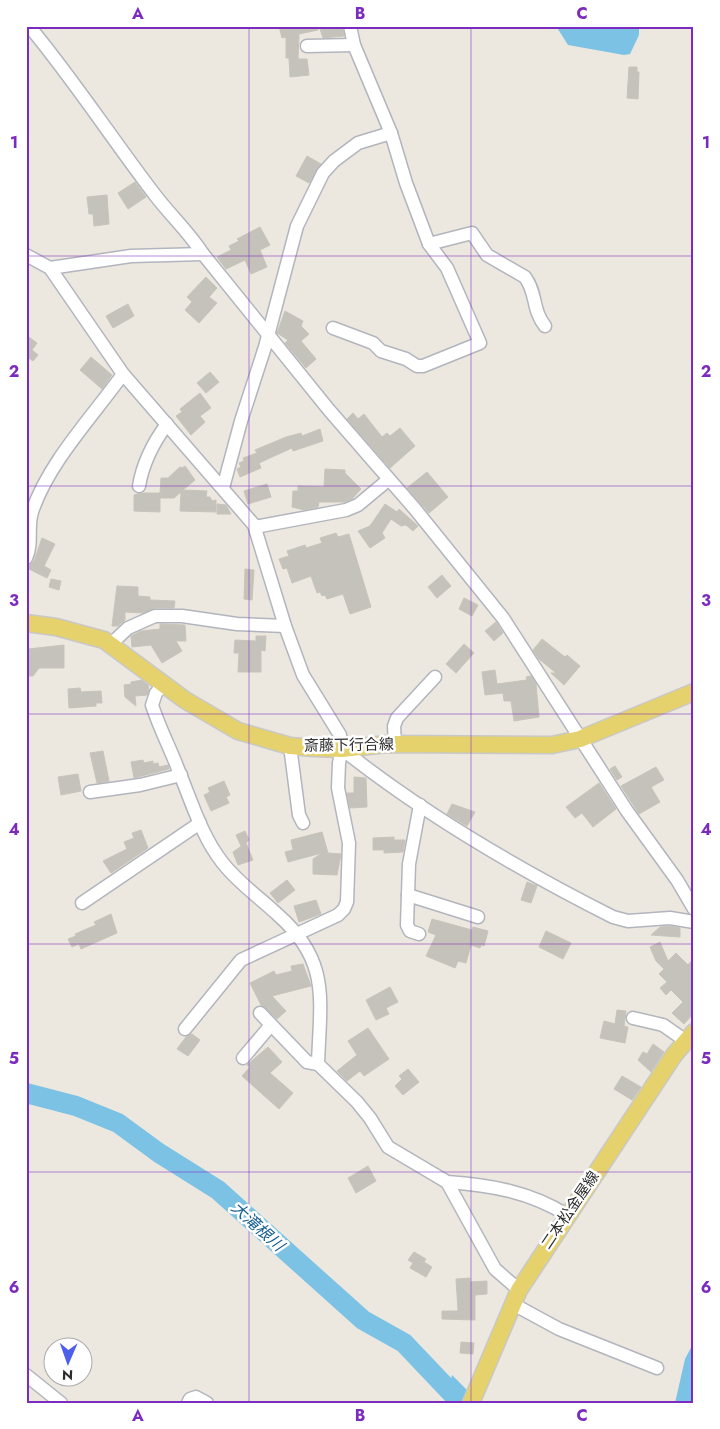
<svg xmlns="http://www.w3.org/2000/svg" width="720" height="1429" font-family="Jost,'Noto Sans JP',sans-serif">
  <rect width="100%" height="100%" fill="#ece8e0"/>
  <g fill="#7cc2e5">
    <polygon points="556,26 639,26 639,35 630,54 624,55 568,45"/>
    <polygon points="694,1342 694,1403 675,1403 685,1359"/>
    <polygon points="452,1375 480,1403 446,1403"/>
  </g>
  <g fill="none" stroke-linecap="round" stroke-linejoin="round">
    <polyline stroke="#7cc2e5" stroke-width="20" points="26,1093 76,1106 118,1123 159,1153 218,1190 363,1320 404,1343 461,1403"/>
  </g>
  <g fill="#c5c2bb" stroke="#c8c4b9">
    <polygon points="279,26 318,26 318,30 299,34 298,59 307,59 309,75 290,77 289,58 286,58 286,37 282,38"/>
    <polygon points="319,26 342,26 344,36 323,38"/>
    <polygon points="629,67 637,67 637,72 639,72 638,99 627,98"/>
    <polygon points="307,156 321,164 309,183 296,176"/>
    <polygon points="135,182 146,197 128,209 118,193"/>
    <polygon points="107,195 109,224 94,226 93,214 89,214 87,197"/>
    <polygon points="260,227 270,245 260,250 267,267 251,274 245,260 226,269 217,257 231,250 229,246 239,241 237,239"/>
    <polygon points="206,277 217,288 209,297 217,303 199,323 185,310 192,302 187,297"/>
    <polygon points="128,304 134,316 113,328 106,316"/>
    <polygon points="285,311 303,321 301,326 309,334 301,341 316,359 306,368 285,343 288,340 277,333"/>
    <polygon points="26,335 37,343 32,350 38,355 33,361 26,356"/>
    <polygon points="91,357 112,375 102,389 80,370"/>
    <polygon points="210,372 219,382 206,393 197,383"/>
    <polygon points="200,393 211,408 200,416 205,422 191,435 176,416 182,412 180,409"/>
    <polygon points="353,413 358,419 364,414 382,437 387,433 390,436 400,428 415,446 390,468 347,419"/>
    <polygon points="320,429 323,441 293,451 292,448 259,463 261,468 240,477 237,469 241,467 239,463 244,461 243,458 257,453 255,450 286,437 301,433 302,436"/>
    <polygon points="185,466 195,480 183,490 207,491 206,497 210,497 212,501 216,500 216,512 180,511 181,492 174,498 160,498 160,512 134,511 134,495 143,493 160,493 161,478 168,478 180,467 182,468"/>
    <polygon points="325,469 345,470 345,473 361,489 352,499 344,502 319,502 318,507 304,510 292,507 293,491 298,491 298,486 324,487"/>
    <polygon points="427,472 448,497 429,513 407,488"/>
    <polygon points="267,484 271,497 248,504 244,491"/>
    <polygon points="217,504 226,505 231,514 217,514"/>
    <polygon points="385,504 397,512 399,509 418,526 413,531 406,525 401,526 391,519 382,533 385,538 370,548 358,531 370,526"/>
    <polygon points="336,533 338,537 349,534 371,607 350,614 343,594 327,599 325,595 322,596 320,592 317,593 311,576 292,583 287,568 283,569 279,559 289,556 287,551 305,545 306,548 322,543 320,538"/>
    <polygon points="42,538 55,544 44,566 51,570 47,578 27,568 34,561"/>
    <polygon points="245,569 254,570 252,600 244,599"/>
    <polygon points="442,575 451,586 437,598 428,587"/>
    <polygon points="51,579 61,581 59,590 49,587"/>
    <polygon points="117,586 138,587 138,596 150,597 150,600 175,601 174,608 155,608 143,613 125,612 125,620 118,626 112,626"/>
    <polygon points="464,598 478,605 472,616 459,609"/>
    <polygon points="496,622 503,633 494,641 485,631"/>
    <polygon points="160,624 185,625 186,641 176,641 182,651 162,663 151,645 132,647 131,636 141,631 160,629"/>
    <polygon points="256,636 266,636 265,651 261,650 261,672 238,672 239,653 234,653 235,640 256,641"/>
    <polygon points="542,639 565,657 567,655 580,666 564,685 551,673 556,673 539,659 533,650"/>
    <polygon points="464,644 474,653 456,673 446,664"/>
    <polygon points="64,645 64,668 39,668 33,676 26,676 26,652 29,652 28,649"/>
    <polygon points="495,670 497,684 527,680 526,677 531,676 536,684 539,717 514,721 511,701 504,701 503,693 485,695 482,672"/>
    <polygon points="142,680 148,685 149,690 147,695 135,696 136,706 125,697 124,685 131,684 131,682"/>
    <polygon points="80,688 81,692 101,691 102,703 96,703 96,706 69,708 68,689"/>
    <polygon points="103,751 109,781 97,783 90,753"/>
    <polygon points="143,760 144,763 153,761 153,764 158,763 159,767 168,765 169,769 134,778 131,762"/>
    <polygon points="615,766 622,777 617,780 610,769"/>
    <polygon points="656,767 664,780 651,787 660,802 639,814 621,786"/>
    <polygon points="78,774 81,791 61,795 58,777"/>
    <polygon points="354,777 366,778 367,807 350,808 347,793 354,793"/>
    <polygon points="224,781 230,795 226,797 229,803 211,811 204,795 210,792 208,788"/>
    <polygon points="599,783 616,809 593,827 582,813 575,818 566,807"/>
    <polygon points="452,804 475,812 467,826 447,814"/>
    <polygon points="141,830 148,848 111,873 103,861 127,849 124,842 134,838 132,833"/>
    <polygon points="245,831 249,840 246,843 253,860 238,865 233,852 243,845 241,846 236,835"/>
    <polygon points="322,832 328,853 341,854 337,875 313,874 313,859 322,853 288,862 285,852 293,850 291,840"/>
    <polygon points="394,837 394,840 405,840 403,852 384,853 384,850 373,850 373,838"/>
    <polygon points="287,880 295,890 278,903 270,893"/>
    <polygon points="527,882 537,886 531,903 521,900"/>
    <polygon points="316,900 321,914 299,922 294,906"/>
    <polygon points="111,914 117,933 81,949 79,944 72,947 68,939 76,936 75,934 96,925 94,922"/>
    <polygon points="432,919 472,930 473,927 488,931 484,946 481,945 480,948 471,945 466,963 458,961 455,968 426,956 436,935 428,932"/>
    <polygon points="670,926 680,928 680,937 651,935 660,927"/>
    <polygon points="546,931 571,943 563,959 539,947"/>
    <polygon points="660,942 668,961 676,953 688,965 694,958 694,1013 684,1024 672,1013 683,1002 671,990 666,995 660,988 667,982 659,974 664,969 656,961 650,947"/>
    <polygon points="303,964 311,986 272,996 286,1011 277,1019 261,1005 250,983 274,971 276,975 292,971 291,966"/>
    <polygon points="390,987 398,1002 386,1008 389,1014 376,1020 366,1000"/>
    <polygon points="617,1010 626,1011 624,1026 628,1027 625,1043 600,1038 604,1021 615,1024"/>
    <polygon points="368,1028 389,1059 364,1076 360,1071 347,1081 337,1071 357,1055 348,1041"/>
    <polygon points="192,1034 200,1040 188,1056 177,1049 186,1037"/>
    <polygon points="653,1044 664,1052 651,1072 638,1060 643,1052 647,1054"/>
    <polygon points="268,1047 282,1062 270,1073 293,1093 279,1109 242,1076 250,1067 247,1065"/>
    <polygon points="408,1069 419,1082 403,1095 395,1086 402,1079 399,1076"/>
    <polygon points="622,1076 641,1087 632,1100 614,1089"/>
    <polygon points="368,1166 376,1181 356,1193 348,1178"/>
    <polygon points="414,1252 426,1259 424,1262 432,1267 426,1277 410,1268 413,1263 408,1260"/>
    <polygon points="470,1278 470,1282 487,1281 487,1294 475,1295 475,1320 442,1319 442,1311 458,1311 456,1279"/>
    <polygon points="461,1342 474,1343 473,1354 460,1353"/>
  </g>
  <g fill="none" stroke-linecap="round" stroke-linejoin="round">
    <defs>
      <g id="minor">
        <path d="M 29,26 C 74,80 112,139 155,195 C 171,216 188,231 203,254 L 329,410 L 415,509 L 503,618 L 627,811 L 677,880 L 694,909"/>
        <polyline points="307,46 354,45"/>
        <path d="M 429,244 L 472,233 L 487,255 L 525,277 C 537,293 532,310 545,326"/>
        <polyline points="26,255 50,268 123,374 254,525 285,626 303,675 340,735 342,749 339,763 338,788 349,843 347,902 344,909 338,915 241,960 185,1029"/>
        <polyline points="50,268 131,256 203,254"/>
        <polyline points="333,328 373,343 381,351 406,359 417,366 423,366 480,343 447,268 429,244 406,183 391,133 354,45 350,26"/>
        <path d="M 139,486 C 143,462 153,443 167,424"/>
        <polyline points="223,488 241,421 265,347 297,226 323,173 334,161 358,143 391,133"/>
        <polyline points="255,527 346,510 358,505 388,480"/>
        <path d="M 26,558 C 33,544 27,527 32,512 C 48,463 93,416 123,374"/>
        <polyline points="111,644 128,628 155,616 182,616 237,624 285,626"/>
        <path d="M 165,683 L 156,693 L 152,705 C 159,727 170,748 178,769 C 191,800 201,835 222,862 C 237,882 259,897 277,914 C 331,961 320,1000 318,1064 L 357,1102 L 370,1118 L 388,1147 L 447,1182 L 495,1269 L 519,1290"/>
        <polyline points="395,744 394,726 397,718 435,677"/>
        <polyline points="290,746 299,815 303,823"/>
        <path d="M 342,749 C 425,815 518,869 613,917 L 628,921 L 670,918 L 694,922"/>
        <polyline points="90,792 140,785 181,775"/>
        <polyline points="408,895 478,917"/>
        <polyline points="82,903 200,823"/>
        <polyline points="419,934 410,931 407,925 409,864 420,805"/>
        <polyline points="260,1013 307,1062 318,1064"/>
        <polyline points="633,1018 663,1025 686,1041"/>
        <polyline points="243,1058 271,1025"/>
        <path d="M 447,1182 C 491,1185 530,1192 567,1215"/>
        <polyline points="513,1304 559,1329 657,1368"/>
        <polyline points="26,1375 61,1403"/>
        <polyline points="188,1403 190,1399 196,1397 207,1403"/>
      </g>
      <g id="major">
        <polyline points="26,623 56,627 104,640 185,700 238,731 290,746 314,748 342,749 387,744 552,745 580,739 694,692"/>
        <polyline points="471,1403 519,1290 674,1055 694,1032"/>
      </g>
    </defs>
    <use href="#minor" stroke="#b3b5be" stroke-width="15"/>
    <use href="#major" stroke="#c8c8c8" stroke-width="19"/>
    <use href="#minor" stroke="#fff" stroke-width="12"/>
    <use href="#major" stroke="#e5d26c" stroke-width="16"/>
  </g>
  <path fill="none" stroke="#7b2cbf" stroke-width="1" stroke-opacity="0.55" d="M 249,26 L 249,1403M 471,26 L 471,1403M 26,256 L 694,256M 26,486 L 694,486M 26,714 L 694,714M 26,944 L 694,944M 26,1172 L 694,1172"/>
  <g text-anchor="middle" stroke-width="5" stroke-linejoin="round" paint-order="stroke">
    <g font-size="15" fill="#2c2c2c" stroke="#fff">
      <text transform="translate(349 745) rotate(-1)" y="5">斎藤下行合線</text>
      <text transform="translate(570 1210) rotate(-56)" y="5">二本松金屋線</text>
    </g>
    <g font-size="16" font-style="italic" fill="#196093" stroke="#fff">
      <text transform="translate(258 1226) rotate(42)" y="6">大滝根川</text>
    </g>
  </g>
  <rect width="720" height="1429" fill="none" stroke="#ffffff" stroke-width="55"/>
  <g transform="translate(68 1362) rotate(182)"><circle r="24" fill="#ffffff" stroke="#ababab"/>
  <path d="M0-4L9 19L0 12L-9 19Z" fill="#4e60eb"/>
  <text y="-8" font-size="14" font-weight="bold" text-anchor="middle" fill="#2c2c2c">N</text>
  </g>
  <rect x="28" y="28" width="664" height="1374" fill="none" stroke="#7b2cbf" stroke-width="2"/>
  <g font-size="16" text-anchor="middle" font-weight="bold" fill="#7b2cbf">
    <text x="138" y="19">A</text>
    <text x="360" y="19">B</text>
    <text x="582" y="19">C</text>
    <text x="14" y="148">1</text>
    <text x="706" y="148">1</text>
    <text x="14" y="377">2</text>
    <text x="706" y="377">2</text>
    <text x="14" y="606">3</text>
    <text x="706" y="606">3</text>
    <text x="14" y="835">4</text>
    <text x="706" y="835">4</text>
    <text x="14" y="1064">5</text>
    <text x="706" y="1064">5</text>
    <text x="14" y="1293">6</text>
    <text x="706" y="1293">6</text>
    <text x="138" y="1421">A</text>
    <text x="360" y="1421">B</text>
    <text x="582" y="1421">C</text>
  </g>
</svg>
